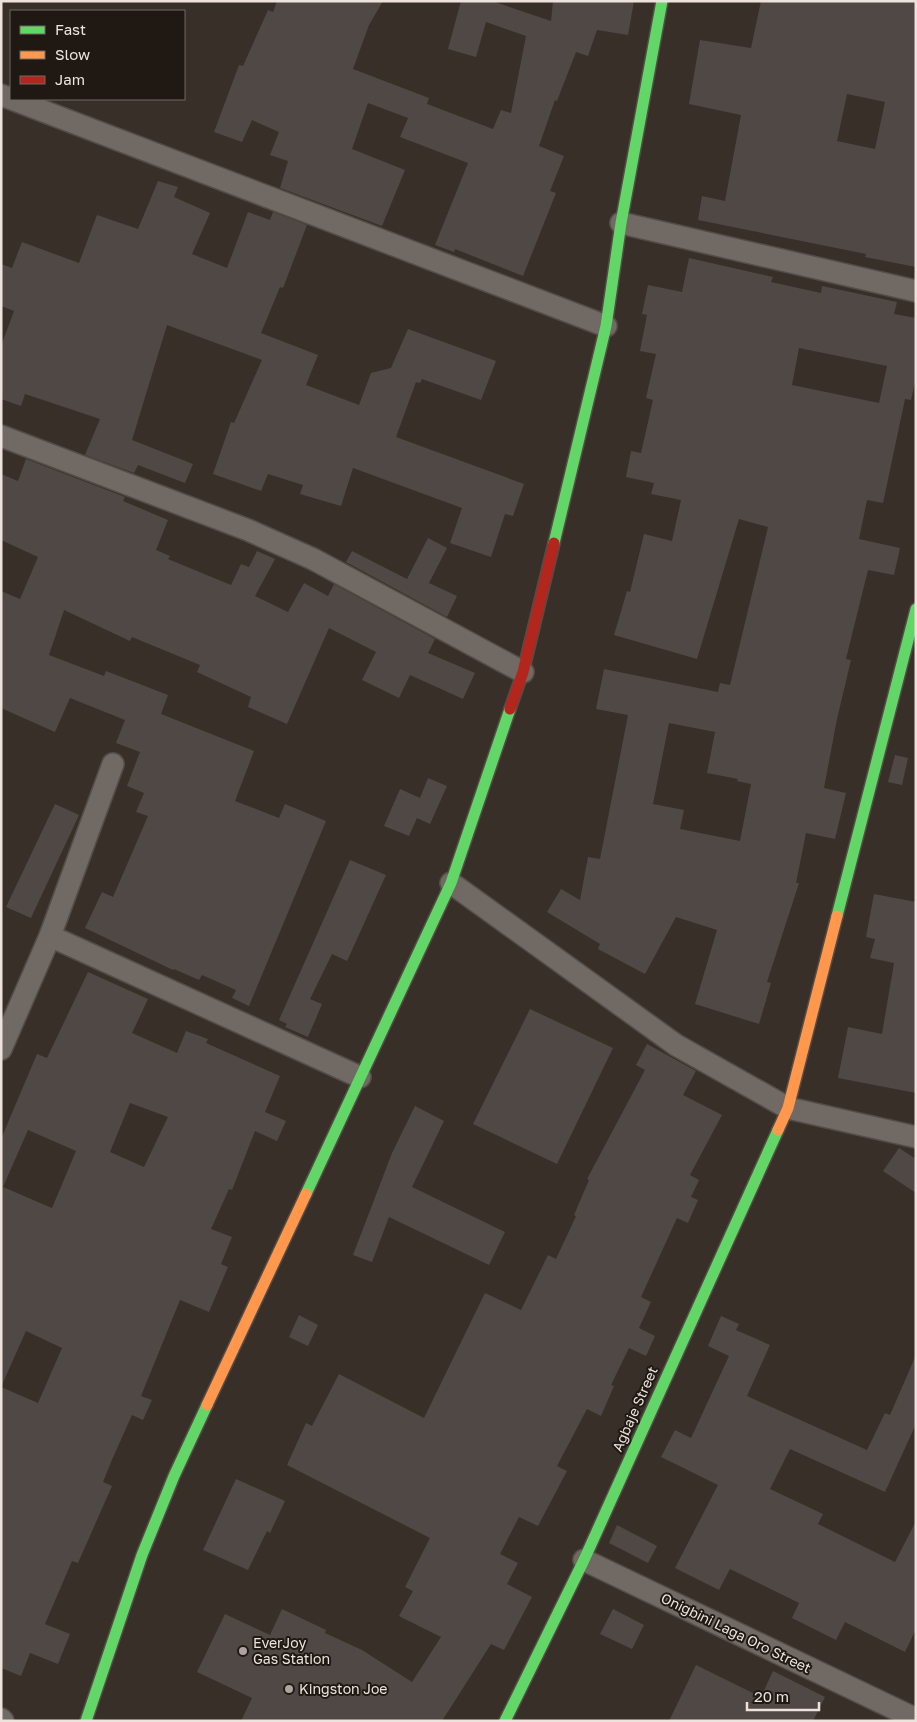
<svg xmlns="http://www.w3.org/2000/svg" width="917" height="1722" font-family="'Golos Text',sans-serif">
  <rect width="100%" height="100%" fill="#382f29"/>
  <g fill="#504844" fill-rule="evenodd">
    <polygon points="277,1 383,1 369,25 353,69 429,98 427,104 493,129 501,110 511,113 526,36 486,22 476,57 448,49 461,1 492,1 551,21 553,1 634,1 628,35 597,30 588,56 576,52 557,101 555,100 539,146 564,156 550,191 556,193 523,276 455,249 454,252 435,245 468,163 400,137 408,118 368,103 352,149 405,170 382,226 280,188 288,161 270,155 279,132 252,120 242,142 214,132 239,65 243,66 268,10 273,12"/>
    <path d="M 761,1 L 916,1 L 916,267 L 865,257 L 866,254 L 698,220 L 702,196 L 725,201 L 741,115 L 689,104 L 700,40 L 751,48 ZM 847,94 L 885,102 L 875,149 L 837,141 Z"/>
    <polygon points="158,181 178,187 174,197 210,213 192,254 227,268 248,212 270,220 273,212 307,225 283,288 280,287 261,333 318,355 306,385 359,405 371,373 391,368 408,329 496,361 481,400 422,379 420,383 416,382 396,437 524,484 513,516 505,514 491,557 450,543 462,508 353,468 341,506 300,494 303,485 268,474 261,491 213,474 231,422 234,423 262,360 167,325 132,440 193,464 185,483 138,465 134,473 85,455 100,419 25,394 21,406 1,399 1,346 14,311 1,306 1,264 12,268 22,242 79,263 97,215 138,229"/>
    <path d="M 689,258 L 773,277 L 771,282 L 821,293 L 822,286 L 897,302 L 894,314 L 916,318 L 916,378 L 911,400 L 905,399 L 883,503 L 867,500 L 859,539 L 900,548 L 894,575 L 868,570 L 846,659 L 851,660 L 837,719 L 824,788 L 846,793 L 835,839 L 806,833 L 796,883 L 799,883 L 767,982 L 771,983 L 759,1024 L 695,1004 L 717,930 L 676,917 L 645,974 L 598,949 L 600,944 L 547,912 L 561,889 L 580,900 L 588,857 L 600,859 L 628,715 L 596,709 L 604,669 L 718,692 L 720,683 L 730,685 L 768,527 L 739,519 L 697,659 L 614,635 L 627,591 L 630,592 L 644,534 L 672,541 L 681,500 L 651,494 L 654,483 L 626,477 L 631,451 L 641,453 L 653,400 L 646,398 L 656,354 L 640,351 L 647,315 L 642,314 L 648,285 L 682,292 ZM 799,348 L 887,366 L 879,403 L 792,385 ZM 669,723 L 715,732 L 707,773 L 738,779 L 737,781 L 751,784 L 740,841 L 680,829 L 684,810 L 653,804 Z"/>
    <polygon points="26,459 125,497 123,501 168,520 156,550 170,556 168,559 231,585 241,564 249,567 257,551 275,559 255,596 288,612 304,583 328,596 334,584 435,639 428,653 475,673 463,699 410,675 399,698 362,680 376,652 329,628 287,724 248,707 251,697 197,672 200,665 132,637 130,641 64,610 49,655 104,676 106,671 168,695 161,714 254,751 235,801 279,818 285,804 326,821 249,1006 232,998 236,990 202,975 199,980 174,969 173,970 85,928 102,892 113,897 148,816 136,812 144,793 127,786 140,752 116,743 125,720 70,698 55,732 1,708 1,591 20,599 38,557 1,540 1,474 18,481"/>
    <polygon points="428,538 447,548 429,583 457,596 447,617 346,562 352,551 407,579"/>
    <polygon points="895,755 908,758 902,785 888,782"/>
    <polygon points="428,778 447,786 430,824 417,818 409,836 384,826 400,789 420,798"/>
    <polygon points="55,804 79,815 31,918 6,907"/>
    <polygon points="350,860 386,875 347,961 332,954 310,999 322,1004 308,1037 285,1027 287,1024 279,1020"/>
    <polygon points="874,894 916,902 916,1093 838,1078 848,1027 882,1034 894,963 870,958 875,939 866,937"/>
    <path d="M 88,972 L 148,999 L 132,1033 L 177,1053 L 186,1031 L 208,1039 L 206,1043 L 280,1076 L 265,1112 L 286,1121 L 277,1141 L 255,1131 L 232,1190 L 229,1189 L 211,1229 L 232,1237 L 221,1264 L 228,1267 L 209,1312 L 180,1300 L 141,1396 L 152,1400 L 143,1420 L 132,1415 L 111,1462 L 103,1482 L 112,1486 L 78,1563 L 72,1561 L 45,1624 L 70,1634 L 58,1664 L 30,1653 L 21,1676 L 1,1668 L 1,1139 L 37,1054 L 47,1058 ZM 130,1103 L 168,1117 L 144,1167 L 110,1152 ZM 28,1130 L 76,1151 L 52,1208 L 3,1187 ZM 26,1331 L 62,1348 L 38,1403 L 1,1387 Z"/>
    <polygon points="530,1009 613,1048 557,1164 473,1124"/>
    <polygon points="647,1044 696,1071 683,1095 722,1115 690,1175 699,1180 691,1197 698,1200 688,1223 677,1218 641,1297 651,1302 639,1328 655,1336 646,1356 629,1348 611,1385 614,1386 601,1416 587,1409 557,1466 567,1471 538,1526 519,1517 500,1554 518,1563 507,1584 532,1597 504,1650 491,1644 442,1721 241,1721 252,1698 197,1672 225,1614 270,1635 282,1609 326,1630 325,1633 362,1650 412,1682 441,1637 399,1616 413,1591 405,1587 430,1538 287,1465 306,1423 312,1426 339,1374 424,1418 485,1293 521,1310 548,1255 556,1259 576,1216 574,1215 589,1180 587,1179 645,1070 636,1065"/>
    <polygon points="415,1106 444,1121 412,1187 505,1232 489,1265 389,1217 372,1262 353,1255 392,1153"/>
    <polygon points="899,1148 916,1159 916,1193 883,1171"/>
    <polygon points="299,1315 318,1325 308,1346 289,1337"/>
    <polygon points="721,1316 739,1324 736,1330 770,1345 747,1396 867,1450 885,1413 890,1415 916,1355 916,1424 885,1492 790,1449 770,1489 823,1514 818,1524 895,1562 916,1521 916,1629 905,1652 845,1622 836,1640 792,1618 799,1603 730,1569 719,1590 675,1568 718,1485 661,1457 675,1430 691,1438 729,1356 708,1346"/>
    <polygon points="236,1479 285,1501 270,1533 267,1531 248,1570 203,1550"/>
    <polygon points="617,1525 657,1546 648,1563 609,1543"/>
    <polygon points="613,1609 644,1625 632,1649 600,1634"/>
    <polygon points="696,1665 761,1697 773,1671 825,1697 813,1721 669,1721"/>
  </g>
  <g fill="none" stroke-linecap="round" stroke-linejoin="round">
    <defs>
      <g id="street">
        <polyline points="1,95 606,326"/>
        <polyline points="621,223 916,291"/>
        <polyline points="1,436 248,530 313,559 523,672"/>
        <polyline points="451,883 676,1045 788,1108 916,1137"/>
        <polyline points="50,936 360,1077"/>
        <polyline points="1,1049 50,936 113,764"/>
        <polyline points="584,1560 916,1719"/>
        <polyline points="1,1719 3,1721"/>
      </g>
      <g id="fast">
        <polyline points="554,543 606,326 621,223 662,1"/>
        <polyline points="837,916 916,609"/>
        <polyline points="306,1194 451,883 510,709"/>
        <polyline points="86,1721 142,1555 174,1476 207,1405"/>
        <polyline points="505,1721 584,1560 778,1130"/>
      </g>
      <g id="slow">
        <polyline points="778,1130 788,1108 837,916"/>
        <polyline points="207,1405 306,1194"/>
      </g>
      <polyline id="jam" points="510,709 523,672 554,543"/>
    </defs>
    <use href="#street" stroke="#544c47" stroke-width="24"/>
    <use href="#fast" stroke="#544c47" stroke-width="14"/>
    <use href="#slow" stroke="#544c47" stroke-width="14"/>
    <use href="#jam" stroke="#544c47" stroke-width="14"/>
    <use href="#street" stroke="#706964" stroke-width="21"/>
    <use href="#fast" stroke="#63d668" stroke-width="11"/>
    <use href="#slow" stroke="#ff974d" stroke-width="11"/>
    <use href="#jam" stroke="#b3261e" stroke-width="11"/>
  </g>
  <g fill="#aea49d" stroke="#1f1813" stroke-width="2">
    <circle cx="243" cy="1651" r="5"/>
    <circle cx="289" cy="1689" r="5"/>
  </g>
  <g text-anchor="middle" stroke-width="4" stroke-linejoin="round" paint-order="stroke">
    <g font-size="14" fill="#ede3dc" stroke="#1f1813">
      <text transform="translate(635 1409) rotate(-66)" y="5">Agbaje Street</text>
      <text transform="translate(736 1633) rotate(26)" y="5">Onigbini Laga Oro Street</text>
    </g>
    <g font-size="14" fill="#ede3dc" stroke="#1f1813" text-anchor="start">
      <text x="253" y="1648">EverJoy<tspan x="253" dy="16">Gas Station</tspan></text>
      <text x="299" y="1694">Kingston Joe</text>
    </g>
  </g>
  <rect width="917" height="1722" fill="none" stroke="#ede3dc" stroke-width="5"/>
  <rect x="10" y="10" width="175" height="90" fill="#1f1813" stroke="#716963"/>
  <rect x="20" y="26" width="25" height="8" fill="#63d668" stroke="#716963"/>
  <text x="55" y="35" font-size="15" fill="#ede3dc">Fast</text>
  <rect x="20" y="51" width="25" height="8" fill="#ff974d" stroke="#716963"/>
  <text x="55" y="60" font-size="15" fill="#ede3dc">Slow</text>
  <rect x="20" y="76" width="25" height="8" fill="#b3261e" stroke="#716963"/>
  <text x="55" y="85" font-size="15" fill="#ede3dc">Jam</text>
  <path d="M747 1702v8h72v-8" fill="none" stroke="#ede3dc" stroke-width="2.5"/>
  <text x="754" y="1702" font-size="15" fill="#ede3dc" stroke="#1f1813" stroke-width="4" paint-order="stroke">20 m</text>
</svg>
